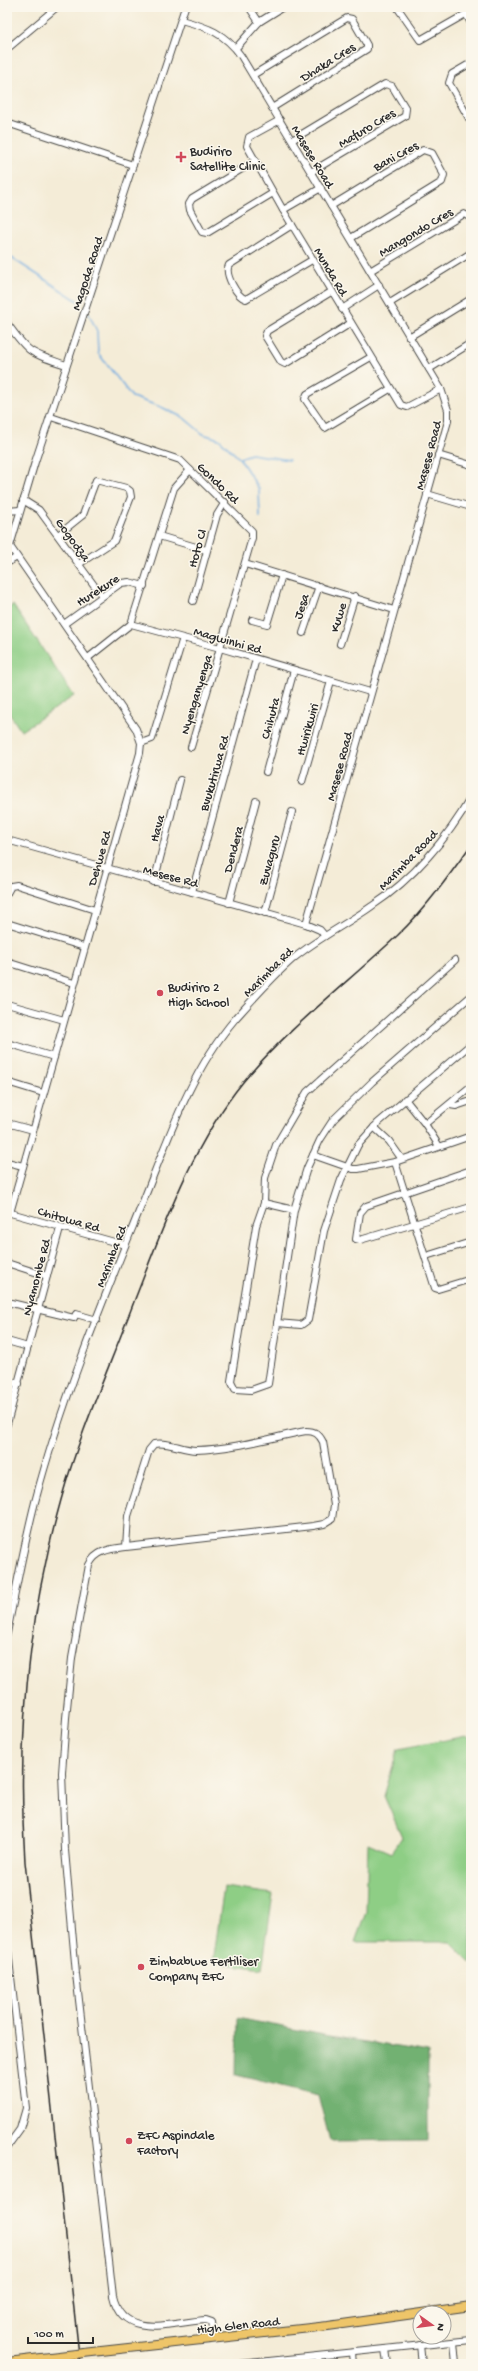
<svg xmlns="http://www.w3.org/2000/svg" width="478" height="2371" font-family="'Gochi Hand',sans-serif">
  <rect width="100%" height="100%" fill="#fbf7ec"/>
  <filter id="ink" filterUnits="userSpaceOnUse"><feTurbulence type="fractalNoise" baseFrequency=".025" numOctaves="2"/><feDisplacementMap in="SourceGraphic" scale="8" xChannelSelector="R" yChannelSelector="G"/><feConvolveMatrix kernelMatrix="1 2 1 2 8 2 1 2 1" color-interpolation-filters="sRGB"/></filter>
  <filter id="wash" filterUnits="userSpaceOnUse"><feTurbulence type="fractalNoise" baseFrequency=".012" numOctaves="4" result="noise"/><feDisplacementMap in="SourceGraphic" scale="16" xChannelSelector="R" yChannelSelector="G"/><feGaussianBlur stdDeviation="0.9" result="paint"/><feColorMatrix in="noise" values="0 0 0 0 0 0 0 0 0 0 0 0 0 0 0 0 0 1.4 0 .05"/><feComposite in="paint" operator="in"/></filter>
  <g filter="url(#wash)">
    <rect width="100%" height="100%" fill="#f4ecd7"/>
    <g fill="#8ece85" stroke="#5c7c58">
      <polygon points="13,605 74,696 21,731 7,710 7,609"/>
      <polygon points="466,1736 471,1739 471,1963 450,1942 355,1942 366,1912 368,1843 391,1853 402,1837 384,1796 398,1749"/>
      <polygon points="224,1887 273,1894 262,1969 213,1962"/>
    </g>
    <polygon fill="#72b172" stroke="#4e6e4e" points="237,2018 324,2035 428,2052 428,2140 330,2141 318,2095 236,2075"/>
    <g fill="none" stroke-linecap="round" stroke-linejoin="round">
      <g stroke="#6eabe0" stroke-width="1.5">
        <polyline points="7,255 81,303"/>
        <polyline points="88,312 97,331 98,353 132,397 161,407 184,418 203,434 219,439 240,459 259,489 260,518"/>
        <polyline points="240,458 251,454 289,460"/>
      </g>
    </g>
  </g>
  <g filter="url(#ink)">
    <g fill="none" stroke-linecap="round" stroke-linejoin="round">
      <defs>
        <g id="minor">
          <polyline points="249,7 259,22"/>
          <polyline points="397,7 420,40 471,11"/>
          <polyline points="466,14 471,23"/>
          <path d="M 181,20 C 207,27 225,33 241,56 L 441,389 L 448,410 L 448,421 L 306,924"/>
          <polyline points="236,48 259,22 283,7"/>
          <polyline points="7,49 57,7"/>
          <polyline points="471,63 452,74 449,83 471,122"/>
          <polyline points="253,75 347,18 352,19 367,45 367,49 272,108"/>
          <polyline points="280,120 249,137 247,146 283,210 401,405 407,407 441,389"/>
          <polyline points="7,123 133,165"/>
          <polyline points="292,140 385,84 392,86 406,109 405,116 311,172"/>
          <polyline points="255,161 192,199 189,204 190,210 202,232 207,233 273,193"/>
          <polyline points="331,206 423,150 432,153 444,175 442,182 351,238"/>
          <polyline points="283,210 321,188"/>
          <path d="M 292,225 L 229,265 C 224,274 237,297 246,299 L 312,260"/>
          <polyline points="370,271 464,214 471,218"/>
          <polyline points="331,292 267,331 265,336 281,362 285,364 351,323"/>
          <polyline points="390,303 471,253"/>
          <polyline points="342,309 379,285"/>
          <path d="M 7,323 C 29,354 30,353 66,365"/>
          <polyline points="409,337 471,299"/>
          <polyline points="371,357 307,394 305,399 325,428 390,389"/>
          <polyline points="429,369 471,343"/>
          <polyline points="51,417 180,460 252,531 252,538 191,747"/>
          <polyline points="438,455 471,465"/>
          <polyline points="427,494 471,507"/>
          <polyline points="23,500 39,510 102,596"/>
          <polyline points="7,511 20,510"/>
          <polyline points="58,535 83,515 96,480 126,488 130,491 131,497 114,541 79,564"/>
          <polyline points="159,536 206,550"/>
          <polyline points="7,542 136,729 141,743 140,753 10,1213"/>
          <polyline points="10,546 35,462 185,7"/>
          <polyline points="7,563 17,557"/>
          <polyline points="245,564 394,610"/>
          <polyline points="193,601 217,515 225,502"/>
          <polyline points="252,620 267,624 282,575"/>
          <polyline points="64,624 121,583 129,582 144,586"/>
          <polyline points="131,624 174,488 190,470"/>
          <polyline points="303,633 319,586"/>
          <polyline points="340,644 355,596"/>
          <polyline points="88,658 131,624 220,648 370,692"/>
          <polyline points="141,743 152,739 183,638"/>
          <polyline points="266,772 294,670"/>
          <polyline points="302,782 331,681"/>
          <polyline points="7,840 306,924 320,930 325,936"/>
          <polyline points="154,882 180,780"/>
          <polyline points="192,892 256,659"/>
          <polyline points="7,893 11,886 17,885 95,910"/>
          <polyline points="229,903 256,801"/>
          <polyline points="265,913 292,812"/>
          <polyline points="7,923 84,947"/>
          <polyline points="455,960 307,1092 276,1145 265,1178 264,1203 256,1226 231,1381 235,1389 251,1390 268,1384 294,1210 307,1168 320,1140 333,1120 372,1082 471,996"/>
          <polyline points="7,962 74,983"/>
          <polyline points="7,1004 64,1020"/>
          <polyline points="7,1043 54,1057"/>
          <polyline points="7,1082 43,1093"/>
          <polyline points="405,1099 425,1124 439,1146"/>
          <polyline points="450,1105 456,1106 471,1101"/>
          <polyline points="7,1123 33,1130"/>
          <polyline points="425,1124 471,1086"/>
          <polyline points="374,1127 389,1141 401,1158"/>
          <polyline points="313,1155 353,1169 358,1169 395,1162 471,1136"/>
          <polyline points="7,1162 23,1166"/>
          <polyline points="395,1162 435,1288 438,1289 471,1279"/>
          <polyline points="471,1170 366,1206 360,1213 356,1239 360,1240 471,1207"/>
          <polyline points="264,1203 294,1210"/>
          <polyline points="7,1212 125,1245"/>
          <polyline points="426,1256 471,1242"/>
          <polyline points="7,1263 47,1276"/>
          <polyline points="7,1302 74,1318 76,1314 97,1320"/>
          <polyline points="277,1323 301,1325 308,1320 324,1231 341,1180 358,1145 378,1123 471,1044"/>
          <polyline points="7,1341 28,1347"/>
          <polyline points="7,1381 19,1384"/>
          <polyline points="7,1424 60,1228"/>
          <path d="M 126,1547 L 128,1516 L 149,1450 L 154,1444 C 168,1441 182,1450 196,1450 C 233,1449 270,1438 306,1431 C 315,1431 319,1434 323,1442 L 334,1505 L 332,1519 L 324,1524 L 313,1526 L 126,1547 C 110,1549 96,1550 89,1565 L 72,1658 L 66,1718 L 62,1773 L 65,1850 L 76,1974 L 113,2296 C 123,2341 172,2322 206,2320 L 212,2322 L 214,2338"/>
          <path d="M 7,1633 C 16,1589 24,1545 35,1502 C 62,1399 104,1298 144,1199 C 169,1136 191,1071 235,1019 C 254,998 273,976 294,958 C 318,938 347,924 372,906 C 412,880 448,838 471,797"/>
          <polyline points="7,1942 26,2108 20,2129 7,2147"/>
          <polyline points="454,2342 456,2364"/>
          <polyline points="420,2345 422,2364"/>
          <polyline points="385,2349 387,2364"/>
          <polyline points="352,2353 353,2364"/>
          <polyline points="318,2356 319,2364"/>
          <polyline points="239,2364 471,2340"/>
        </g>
        <g id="major">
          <polyline points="83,2353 328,2326 471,2306"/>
          <polyline points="7,2362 76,2354"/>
        </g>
      </defs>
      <use href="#minor" stroke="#494845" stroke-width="8"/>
      <use href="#major" stroke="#494845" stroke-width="10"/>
      <use href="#minor" stroke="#fff" stroke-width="6"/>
      <use href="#major" stroke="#eec569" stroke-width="8"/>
      <path stroke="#2b2b2b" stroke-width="1.5" d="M 80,2364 L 25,1862 C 17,1740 28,1618 61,1500 C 80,1432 110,1366 135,1299 C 164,1225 192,1145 243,1082 C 289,1027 346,984 398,935 C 426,908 449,876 471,845"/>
      <defs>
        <polyline id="major-bridge" points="76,2354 83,2353"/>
      </defs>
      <use href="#major-bridge" stroke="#494845" stroke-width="10" stroke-linecap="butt"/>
      <use href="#major-bridge" stroke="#eec569" stroke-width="8"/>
    </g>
  </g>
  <g fill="#d1495b" stroke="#fbf7ec" stroke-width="1.5">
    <path d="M179 151h4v4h4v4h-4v4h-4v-4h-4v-4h4z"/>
    <circle cx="160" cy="993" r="4"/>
    <circle cx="141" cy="1967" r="4"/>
    <circle cx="129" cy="2141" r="4"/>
  </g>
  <g text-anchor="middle" stroke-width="3" stroke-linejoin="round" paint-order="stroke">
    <g font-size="13" fill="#2b2b2b" stroke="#fbf7ec">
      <text transform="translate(327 61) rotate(-32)" y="5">Dhaka Cres</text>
      <text transform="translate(366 127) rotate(-31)" y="5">Mafuro Cres</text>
      <text transform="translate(395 155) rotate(-29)" y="5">Bani Cres</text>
      <text transform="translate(314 156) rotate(59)" y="5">Masese Road</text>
      <text transform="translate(415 231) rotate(-31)" y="5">Mangondo Cres</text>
      <text transform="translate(332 271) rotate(59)" y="5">Munda Rd</text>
      <text transform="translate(86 273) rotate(-72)" y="5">Magoda Road</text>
      <text transform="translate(427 455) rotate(-75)" y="5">Masese Road</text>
      <text transform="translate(219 482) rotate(44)" y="5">Gondo Rd</text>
      <text transform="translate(74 539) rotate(54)" y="5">Gogodza</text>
      <text transform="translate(196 548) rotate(-74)" y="5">Hoto Cl</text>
      <text transform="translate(97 589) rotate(-33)" y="5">Hurekure</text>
      <text transform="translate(300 606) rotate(-72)" y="5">Jesa</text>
      <text transform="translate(337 617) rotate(-73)" y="5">Kuwe</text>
      <text transform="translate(228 639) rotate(16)" y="5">Magwinhi Rd</text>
      <text transform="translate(195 694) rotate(-73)" y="5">Nyenganyenga</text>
      <text transform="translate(269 718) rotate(-75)" y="5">Chihuta</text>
      <text transform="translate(306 729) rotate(-74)" y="5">Hwirikwiri</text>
      <text transform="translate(338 766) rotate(-75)" y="5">Masese Road</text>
      <text transform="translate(213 773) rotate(-74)" y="5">Bvukutirwa Rd</text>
      <text transform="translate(156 828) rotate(-75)" y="5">Hava</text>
      <text transform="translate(232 849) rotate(-75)" y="5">Dendera</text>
      <text transform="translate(98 858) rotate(-74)" y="5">Dehwe Rd</text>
      <text transform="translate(407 859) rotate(-46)" y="5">Marimba Road</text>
      <text transform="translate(268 860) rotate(-75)" y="5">Zuvaguru</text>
      <text transform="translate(171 875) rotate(15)" y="5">Mesese Rd</text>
      <text transform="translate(267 971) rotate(-45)" y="5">Marimba Rd</text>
      <text transform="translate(69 1218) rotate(16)" y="5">Chitowa Rd</text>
      <text transform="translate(110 1256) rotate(-69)" y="5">Marimba Rd</text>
      <text transform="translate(35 1277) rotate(-75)" y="5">Nyamombe Rd</text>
      <text transform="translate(238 2324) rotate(-6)" y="5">High Glen Road</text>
    </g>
    <g font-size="13" fill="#2b2b2b" stroke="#fbf7ec" text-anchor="start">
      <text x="190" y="155">Budiriro<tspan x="190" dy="15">Satellite Clinic</tspan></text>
      <text x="168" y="991">Budiriro 2<tspan x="168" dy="15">High School</tspan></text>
      <text x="149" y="1965">Zimbabwe Fertiliser<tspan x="149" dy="15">Company ZFC</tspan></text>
      <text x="137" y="2139">ZFC Aspindale<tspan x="137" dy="15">Factory</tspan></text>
    </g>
  </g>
  <rect width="478" height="2371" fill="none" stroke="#fbf7ec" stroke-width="24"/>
  <g transform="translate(432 2325) rotate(104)"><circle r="19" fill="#fbf7ec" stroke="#a8a59f"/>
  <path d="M0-3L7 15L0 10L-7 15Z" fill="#d1495b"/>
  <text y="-6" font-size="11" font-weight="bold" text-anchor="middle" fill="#2b2b2b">N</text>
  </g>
  <path d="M28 2337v6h65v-6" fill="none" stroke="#2b2b2b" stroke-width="2"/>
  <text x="34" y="2337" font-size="12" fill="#2b2b2b" stroke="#fbf7ec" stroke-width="3" paint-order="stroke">100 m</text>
</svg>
